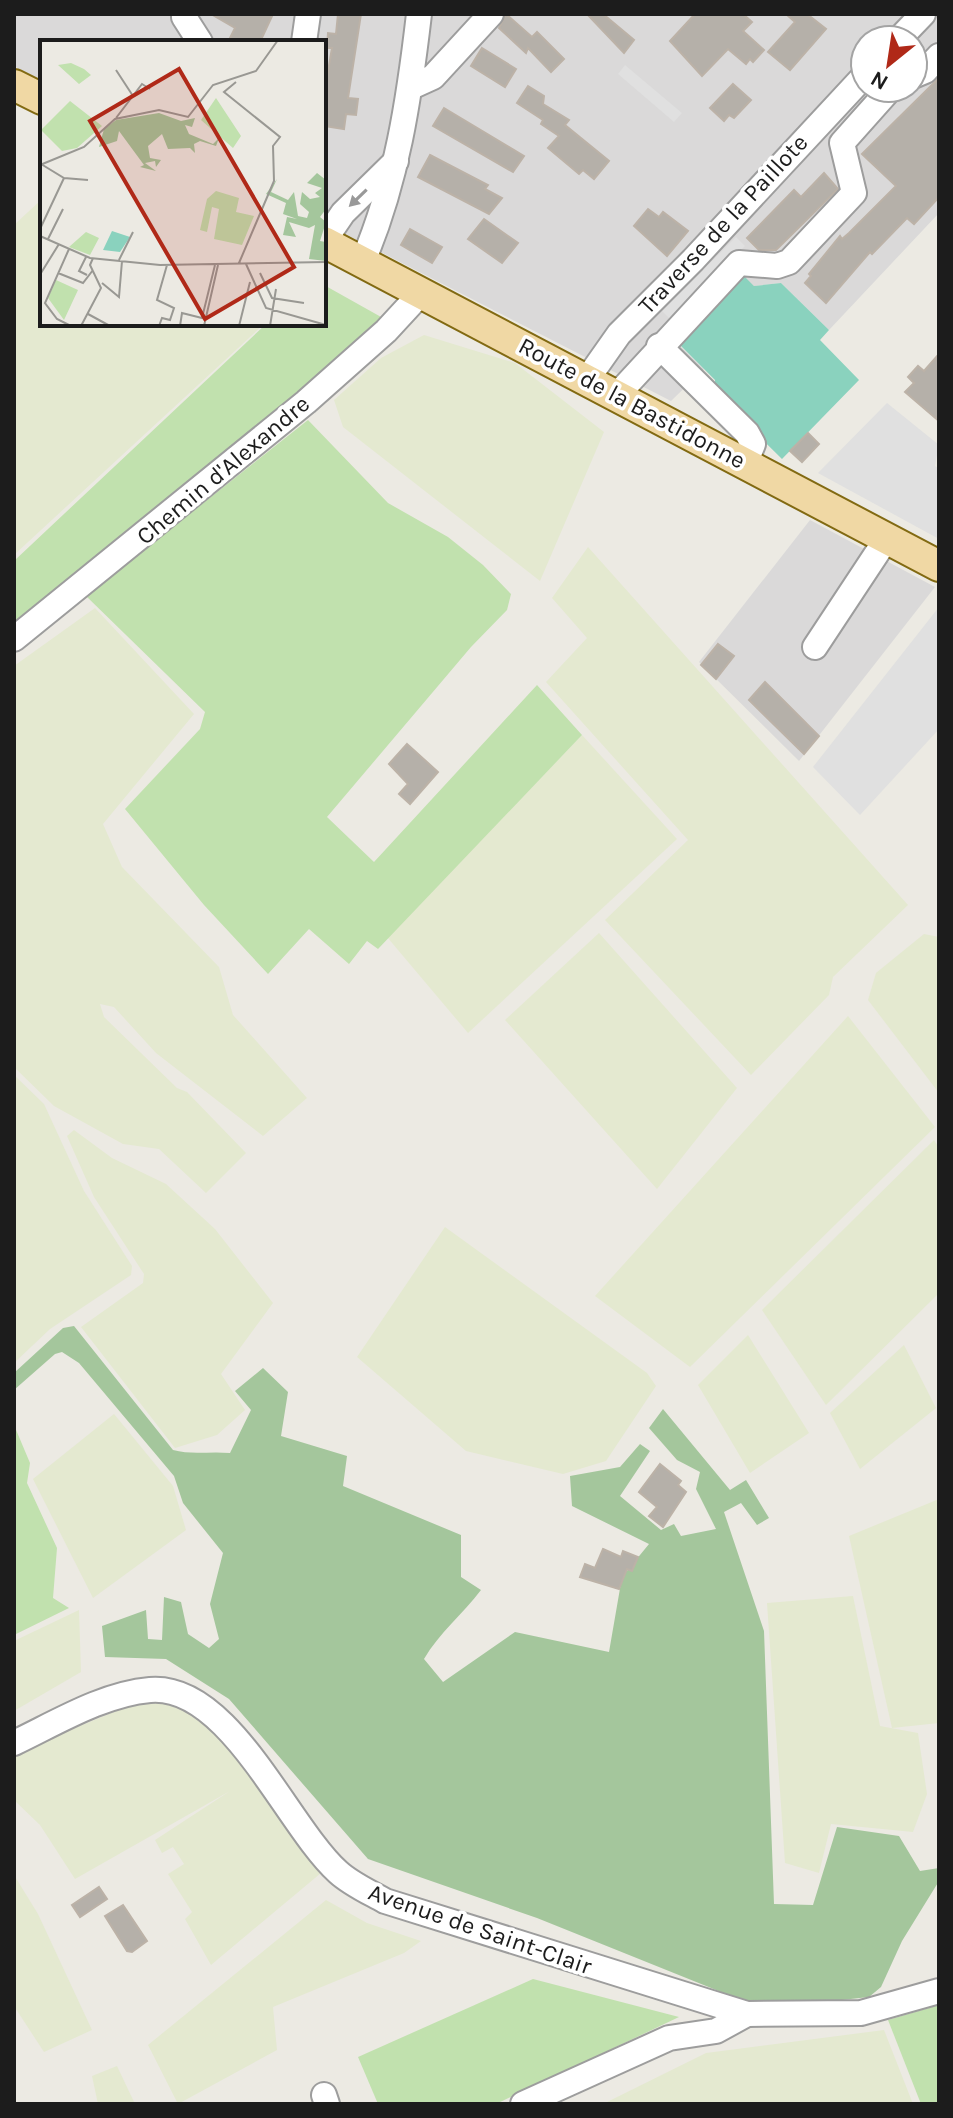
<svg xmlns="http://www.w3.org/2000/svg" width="953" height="2118" font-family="Karla,sans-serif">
  <rect width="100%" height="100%" fill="#eceae3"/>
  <g fill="#dad9d9" fill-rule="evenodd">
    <path d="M 14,14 L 939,14 L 939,213 L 829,330 L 781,283 L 754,286 L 744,277 L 679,345 L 704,369 L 671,401 L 324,223 L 324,42 L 42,42 L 42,82 L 14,66 ZM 865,40 L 913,40 L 913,88 L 865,88 Z"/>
    <polygon points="810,520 935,587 799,761 699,662"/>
  </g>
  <g fill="#e4e9d0">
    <polygon points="42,199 42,324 264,324 14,555 14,225"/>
    <polygon points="424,335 515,363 604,432 540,581 343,427 334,400 381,358"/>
    <polygon points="588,547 908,905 833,977 829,995 751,1075 605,920 688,840 546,682 587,638 552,598"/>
    <polygon points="95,608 194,714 103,824 122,867 219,967 233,1015 307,1098 263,1136 156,1053 114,1007 100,1004 104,1017 177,1088 187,1092 246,1153 206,1193 159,1149 123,1144 54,1106 14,1067 14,666"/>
    <polygon points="582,735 677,839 468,1033 387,937"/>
    <polygon points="599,933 737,1088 657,1189 505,1020"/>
    <polygon points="924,934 939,937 939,1093 868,1000 876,973"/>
    <polygon points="848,1016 935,1127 690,1367 595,1296"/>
    <polygon points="14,1075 44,1104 84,1191 132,1266 131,1275 50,1329 14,1363"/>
    <polygon points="74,1130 112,1158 166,1184 215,1229 273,1303 221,1374 245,1410 217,1435 175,1448 81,1327 143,1283 144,1274 94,1197 67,1136"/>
    <polygon points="934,1140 939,1148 939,1293 826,1405 762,1310"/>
    <polygon points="445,1227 647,1373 656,1386 606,1461 563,1474 466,1451 357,1357"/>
    <polygon points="748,1335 809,1433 750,1473 698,1385"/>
    <polygon points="904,1345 936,1408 860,1469 830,1413"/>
    <polygon points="114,1414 173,1486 186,1530 93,1598 33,1479"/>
    <polygon points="939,1499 939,1723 892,1728 849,1536"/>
    <polygon points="853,1596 880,1726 918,1733 927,1794 913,1832 831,1824 819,1873 785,1863 767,1603"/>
    <polygon points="79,1610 81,1672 14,1711 14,1641"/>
    <polygon points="143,1700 176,1705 199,1719 224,1743 321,1873 211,1965 185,1919 192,1912 168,1874 184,1864 173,1847 162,1853 155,1840 230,1791 75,1879 40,1825 14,1800 14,1753"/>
    <polygon points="14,1875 38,1914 92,2030 44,2052 14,2006"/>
    <polygon points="326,1900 367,1923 421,1941 404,1953 273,2007 277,2050 178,2104 148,2045"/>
    <polygon points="884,2030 913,2104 603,2104 706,2053"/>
    <polygon points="117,2066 135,2104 98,2104 92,2076"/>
  </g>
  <g fill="#c1e1ae">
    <polygon points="324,285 390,322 14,624 14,561 266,324 324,324"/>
    <polygon points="308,420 388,503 448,537 483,565 511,594 507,610 471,647 327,817 374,862 537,685 582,735 378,949 367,941 349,964 309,929 268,974 204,905 125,809 200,729 205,712 86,596"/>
    <polygon points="14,1425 30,1463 27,1483 57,1548 53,1598 69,1608 14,1635"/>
    <polygon points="533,1979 679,2017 496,2104 378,2104 358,2057"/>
    <polygon points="939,2005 939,2104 921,2104 888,2020"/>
  </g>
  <path fill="#a4c69c" d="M 74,1326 L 173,1450 C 191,1455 210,1451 230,1453 L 251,1410 L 235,1391 L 263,1368 L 288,1392 L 281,1436 L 347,1456 L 343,1486 L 461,1535 L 461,1577 L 481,1590 C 463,1614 439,1633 424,1659 L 443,1682 L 515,1632 L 609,1652 L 622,1577 L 649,1544 L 572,1506 L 570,1476 L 620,1467 L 640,1444 L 650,1451 L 620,1496 L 661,1530 L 674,1524 L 681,1536 L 716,1529 L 696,1489 L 700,1472 L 677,1460 L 649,1428 L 663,1409 L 730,1490 L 746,1480 L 769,1518 L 757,1525 L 741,1503 L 724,1512 L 764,1631 L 774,1904 L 813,1905 L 837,1827 L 899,1836 L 920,1871 L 939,1868 L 939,1881 L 902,1941 L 881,1987 L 869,1997 L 796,2005 L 741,2000 L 537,1918 L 368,1859 L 229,1699 L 166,1659 L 105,1657 L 102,1626 L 146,1610 L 148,1639 L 162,1640 L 164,1597 L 181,1602 L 188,1634 L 209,1648 L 219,1639 L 210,1604 L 223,1553 L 183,1503 L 174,1476 L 79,1363 L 62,1352 L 55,1354 L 14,1390 L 14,1373 L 63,1328 Z"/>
  <polygon fill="#8ad2be" points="744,276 754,286 781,283 829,330 820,340 859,380 782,459 714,392 715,380 679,344"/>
  <g fill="#e0e0e0">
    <polygon points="625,65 682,113 674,122 618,74"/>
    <polygon points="736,237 745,246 671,320 662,311"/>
    <polygon points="887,403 939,445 935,466 939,469 939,539 818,473"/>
    <polygon points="939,607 939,729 860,815 813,767"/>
  </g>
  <g fill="#b5b0a9" stroke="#bcb2a7" stroke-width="2">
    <polygon points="211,14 273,14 260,42 228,42 235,28"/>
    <polygon points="338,14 361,14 348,98 358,99 356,115 346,114 344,129 324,126 324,94 332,48 327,48 328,33 336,34"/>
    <polygon points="506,14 532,37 537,32 564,59 551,72 528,48 526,53 499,28"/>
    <polygon points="603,14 634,40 624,53 588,15"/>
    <polygon points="695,14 743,14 752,22 743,31 764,50 753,62 750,59 746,64 728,49 702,76 670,41"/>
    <polygon points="786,14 807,14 826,29 790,70 768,52 795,22"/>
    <polygon points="482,48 516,69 505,87 471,66"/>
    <polygon points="939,78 939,197 914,224 907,218 872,254 870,252 826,303 805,283 811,276 809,274 840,236 842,239 849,233 896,186 862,154"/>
    <polygon points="733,84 751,100 734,118 729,115 724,121 710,108"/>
    <polygon points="528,86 544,96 543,104 569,120 565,125 609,161 594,179 583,170 579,174 548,148 559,136 541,124 543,120 517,103"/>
    <polygon points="444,108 524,156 513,172 433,126"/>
    <polygon points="430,155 488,185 485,189 502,198 489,214 418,177"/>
    <polygon points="824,173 838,189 776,250 759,250 747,238 794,190 801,197"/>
    <polygon points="648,209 659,217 663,212 688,231 667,256 634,226"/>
    <polygon points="484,219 518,243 502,263 468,239"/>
    <polygon points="410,229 442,247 432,263 401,245"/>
    <polygon points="939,354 939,421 905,392 914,383 908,377 918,366 924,371"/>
    <polygon points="808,433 819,444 802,462 790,451"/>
    <polygon points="718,644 734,656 716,679 701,665"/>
    <polygon points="765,682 819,736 804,754 749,700"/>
    <polygon points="407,744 438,772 410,804 399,794 408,784 389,764"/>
    <polygon points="660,1464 681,1481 678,1485 686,1492 663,1527 649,1516 657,1507 639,1492"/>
    <polygon points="603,1549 621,1557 623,1551 638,1557 632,1571 627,1569 619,1589 580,1577 585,1564 595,1568"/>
    <polygon points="99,1887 107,1899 80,1917 72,1905"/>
    <polygon points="123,1905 147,1941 132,1952 127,1951 105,1916"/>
  </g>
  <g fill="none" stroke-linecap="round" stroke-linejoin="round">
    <defs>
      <g id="minor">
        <polyline points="184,17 200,42"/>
        <polyline points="898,40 923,14"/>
        <polyline points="304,42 308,14"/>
        <polyline points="913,76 925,71 939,56"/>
        <polyline points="411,87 433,77 491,14"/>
        <polyline points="324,241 343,213 396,161"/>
        <path d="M 363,261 C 397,181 409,100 419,14"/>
        <polyline points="659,346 747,433 753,444 745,464"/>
        <polyline points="588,378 619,334 693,260 865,75"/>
        <polyline points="618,394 739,263 777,266 789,262 854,193 842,143 891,88"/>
        <polyline points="14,639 306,402 386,331 422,292"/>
        <polyline points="815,647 887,538"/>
        <path d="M 14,1743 C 56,1723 103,1694 150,1690 C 229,1683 287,1826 338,1872 C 351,1884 369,1892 385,1901 L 747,2014 L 861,2013 L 939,1991"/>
        <polyline points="324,2095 327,2104"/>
        <polyline points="523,2104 669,2038 716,2031 747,2014"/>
      </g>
      <g id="major">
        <polyline points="14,85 42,99"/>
        <polyline points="324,242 939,566"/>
      </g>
    </defs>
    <use href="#minor" stroke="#9d9d9d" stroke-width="28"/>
    <use href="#major" stroke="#826a12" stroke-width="34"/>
    <use href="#minor" stroke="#fff" stroke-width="24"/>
    <use href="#major" stroke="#f0d8a4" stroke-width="30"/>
  </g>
  <defs><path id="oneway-solid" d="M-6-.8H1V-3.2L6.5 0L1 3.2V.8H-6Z" transform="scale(2)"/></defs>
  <use fill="#999" href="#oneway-solid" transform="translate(358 198) rotate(136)"/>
  <g text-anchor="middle" stroke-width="7" stroke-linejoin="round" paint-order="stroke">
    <g font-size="24" fill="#1c1c1c" stroke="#fff">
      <text transform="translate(723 224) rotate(-47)" y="8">Traverse de la Paillote</text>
      <text transform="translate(632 403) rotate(28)" y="8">Route de la Bastidonne</text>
      <text transform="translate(223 470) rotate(-40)" y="8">Chemin d'Alexandre</text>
      <text transform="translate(480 1929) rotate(19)" y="8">Avenue de Saint-Clair</text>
    </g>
  </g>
  <g transform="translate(40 40)">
    <rect width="286" height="286" fill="#eceae3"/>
    <path d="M 31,23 L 44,29 L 51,35 L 39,44 L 18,25 ZM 176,58 L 201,96 L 193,108 L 161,80 ZM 30,61 L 62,86 L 37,108 L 22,111 L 1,90 ZM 176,151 L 199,158 L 196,172 L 214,176 L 202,205 L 174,199 L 179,169 L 172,167 L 167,192 L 160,190 L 167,159 ZM 46,192 L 59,198 L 50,215 L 29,207 ZM 16,240 L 38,250 L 24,280 L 8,258 Z" fill="#c1e1ae"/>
    <path d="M 119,73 L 141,81 L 155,78 L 152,87 L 145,85 L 149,94 L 173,104 L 179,98 L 176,106 L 160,101 L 154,104 L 155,113 L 150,108 L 128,109 L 122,94 L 108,106 L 110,118 L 121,120 L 116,127 L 115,121 L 105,123 L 116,131 L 100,127 L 104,125 L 79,91 L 77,101 L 59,107 L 64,89 L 76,80 ZM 277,133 L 286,140 L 286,169 L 280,177 L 286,182 L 280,201 L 286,202 L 286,221 L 269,219 L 275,185 L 269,188 L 249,182 L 256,197 L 243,195 L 247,177 L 257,179 L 243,174 L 246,163 L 226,154 L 237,139 L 231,152 L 248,160 L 254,152 L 258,176 L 267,178 L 269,172 L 260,164 L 262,152 L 270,159 L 280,157 L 275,153 L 282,148 L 267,143 Z" fill="#a4c69c"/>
    <path d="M 72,191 L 90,197 L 80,212 L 63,210 Z" fill="#8ad2be"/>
    <path fill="none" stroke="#999893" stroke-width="2" d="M 76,30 L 93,56M 196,42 L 184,52 L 240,97 L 233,106 L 234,141 L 199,223M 76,78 L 102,44 L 110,49M 1,124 L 24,138 L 48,140M 0,125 L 44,107 L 75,79 L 119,70 L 148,77 L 173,45 L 216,31 L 238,0M 0,189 L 24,138M 0,196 L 50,218 L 120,225 L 286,222M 8,199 L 23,169M 29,209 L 5,263 L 17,279 L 31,286M 46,217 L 39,231 L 47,235M 79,220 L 93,192M 206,224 L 226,268 L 286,285M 1,233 L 19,204M 18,233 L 43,243 L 53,230M 220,233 L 232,258 L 264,263M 62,243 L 79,257 L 82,221M 48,274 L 70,286M 41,286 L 61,248 L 50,225 L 53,218M 119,286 L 122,278 L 130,280 L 134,268 L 117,260 L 127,225M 140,286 L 142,273 L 162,278 L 175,225M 164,286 L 178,225M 199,286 L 210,242M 230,286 L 236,249"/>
    <path fill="#b02918" fill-opacity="0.15" stroke="#b02918" stroke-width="4" d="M 139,29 L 254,227 L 165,279 L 50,81 Z"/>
    <rect width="286" height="286" fill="none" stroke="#1c1c1c" stroke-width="4"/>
  </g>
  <rect width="953" height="2118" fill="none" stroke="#1c1c1c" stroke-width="32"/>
  <g transform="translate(889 64) rotate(210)"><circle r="38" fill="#ffffff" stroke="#a4a4a4" stroke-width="2"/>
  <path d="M0-6L14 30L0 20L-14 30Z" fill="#b02918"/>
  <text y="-12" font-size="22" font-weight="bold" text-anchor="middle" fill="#1c1c1c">N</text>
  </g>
</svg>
